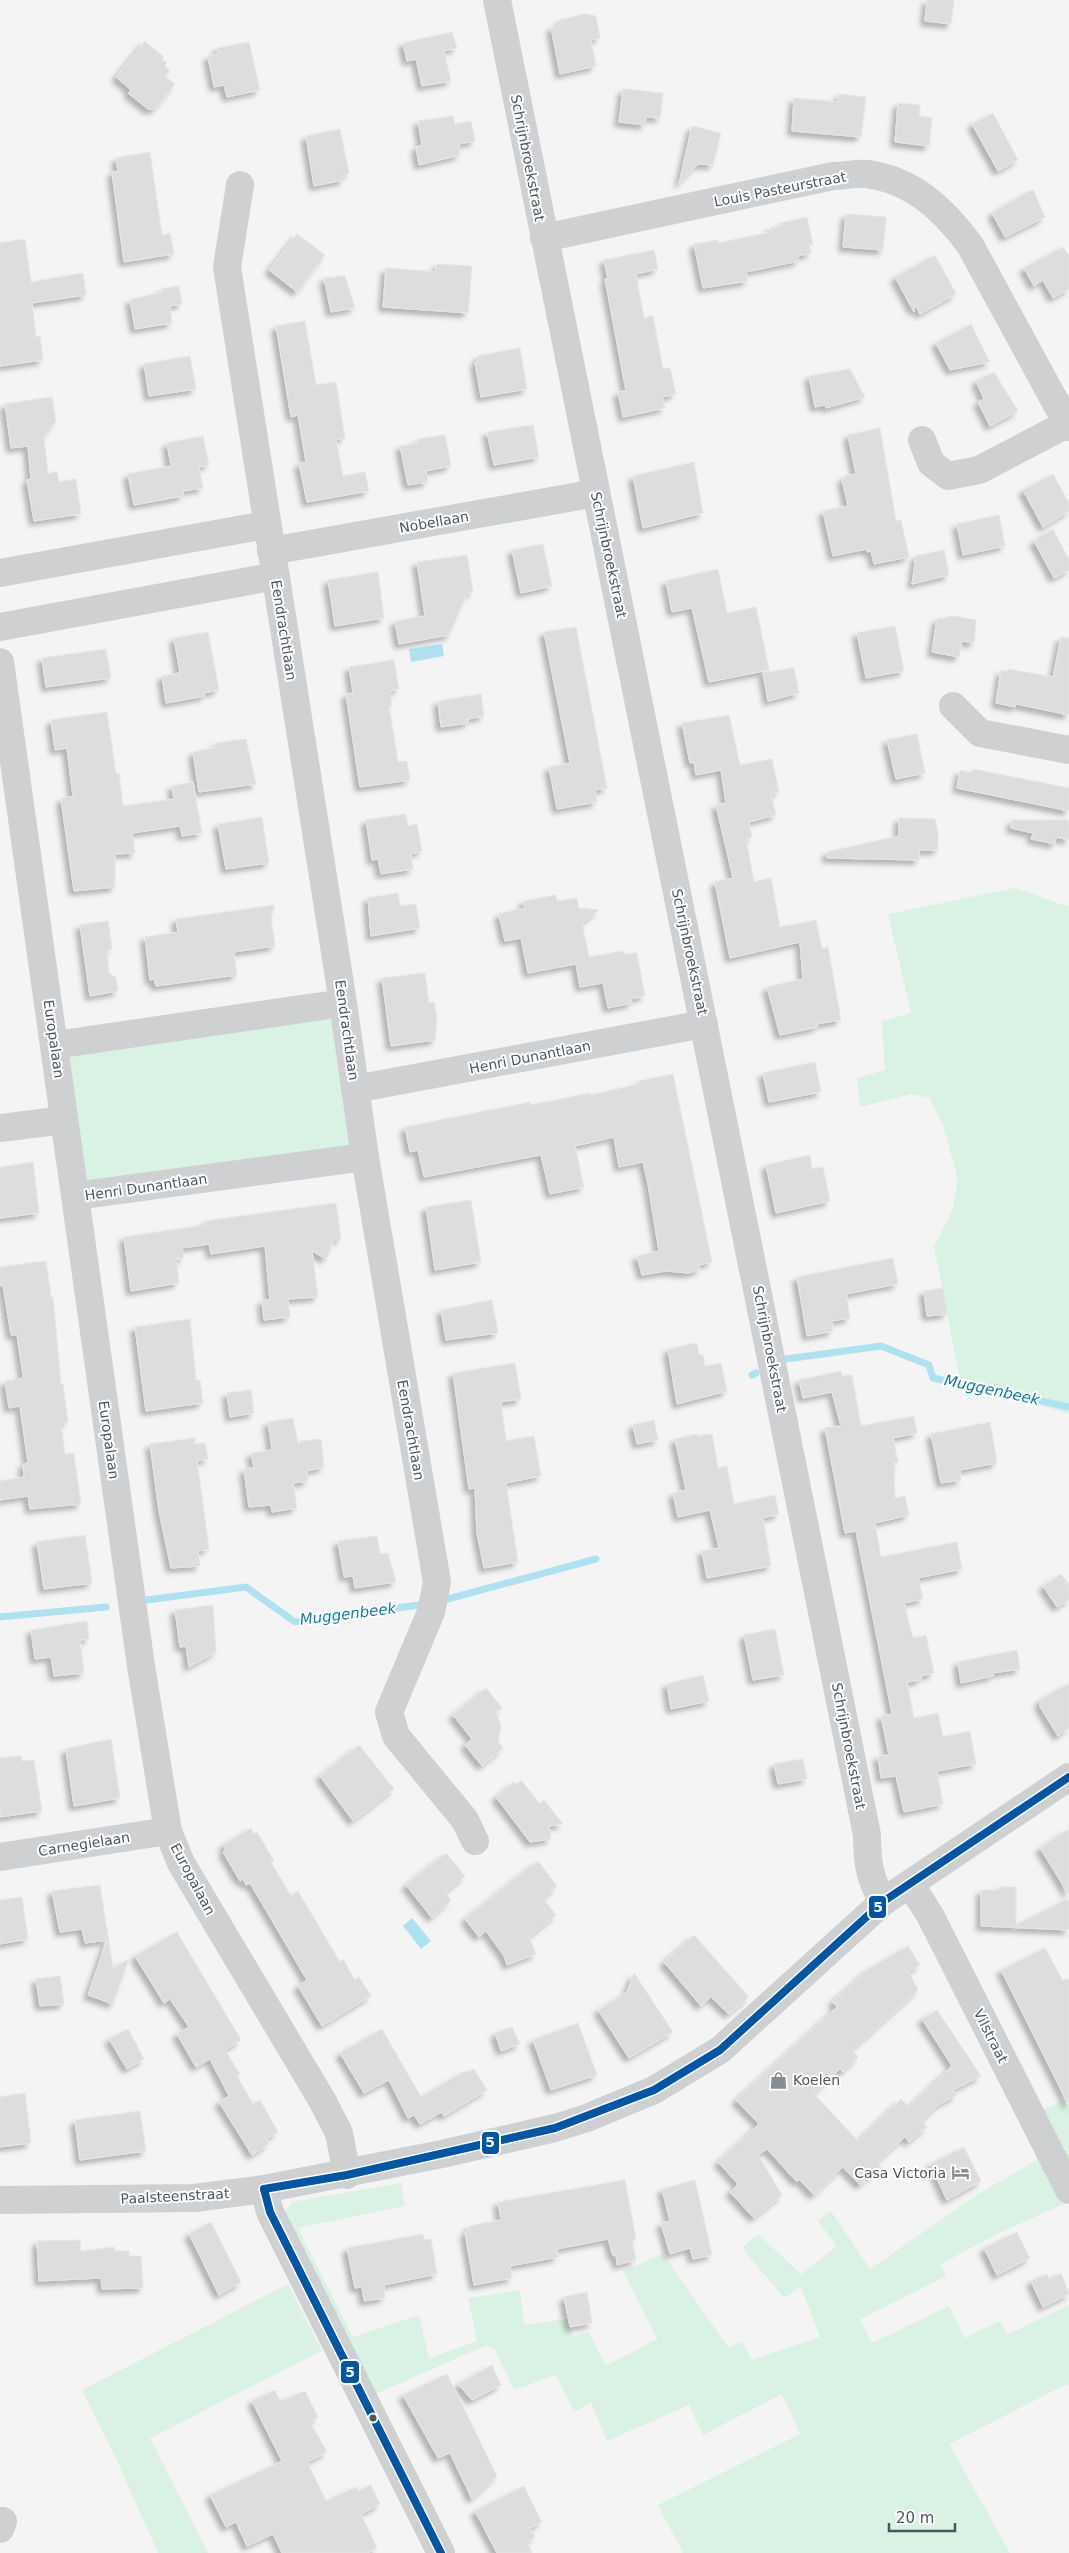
<svg xmlns="http://www.w3.org/2000/svg" width="1069" height="2553" font-family="'DejaVu Sans',sans-serif">
  <defs>
    <filter id="shadow"><feDropShadow dx="-4.5" dy="4.5" stdDeviation="2.5" flood-color="#0004"/></filter>
  </defs>
  <rect width="100%" height="100%" fill="#f4f4f4"/>
  <g fill="#d9f2e3">
    <polygon points="1015,888 1069,907 1069,1414 960,1380 934,1247 952,1211 958,1180 944,1128 930,1098 911,1094 860,1107 857,1078 885,1070 882,1021 911,1013 888,914"/>
    <polygon points="335,1014 355,1147 83,1183 67,1055"/>
    <polygon points="1069,2097 1069,2159 1043,2110"/>
    <polygon points="1044,2156 1066,2203 997,2234 941,2264 946,2276 860,2319 872,2343 949,2306 965,2338 1000,2321 1007,2335 1069,2305 1069,2383 949,2444 1010,2553 683,2553 658,2505 800,2434 782,2394 703,2435 689,2405 607,2441 591,2403 574,2412 556,2375 514,2390 495,2350 487,2345 373,2395 284,2214 292,2202 401,2183 405,2206 298,2228 353,2337 419,2315 429,2358 477,2341 468,2298 520,2290 524,2325 568,2319 573,2336 589,2332 606,2366 657,2339 623,2271 663,2254 728,2347 742,2342 752,2360 820,2337 801,2287 784,2298 742,2248 758,2234 801,2274 837,2246 818,2221 831,2211 870,2269 978,2194"/>
    <polygon points="288,2284 322,2351 150,2438 208,2553 158,2553 115,2456 82,2390"/>
  </g>
  <g fill="#aee2f0">
    <polygon points="442,644 444,656 411,662 409,649"/>
    <polygon points="412,1918 431,1941 421,1949 403,1926"/>
  </g>
  <g fill="none" stroke-linecap="round" stroke-linejoin="round">
    <g stroke="#aee2f0" stroke-width="7">
      <polyline points="779,1360 881,1346 929,1365 933,1378 1069,1407"/>
      <polyline points="752,1375 756,1373"/>
      <polyline points="448,1599 596,1559"/>
      <polyline points="139,1601 246,1587 295,1622 419,1605"/>
      <polyline points="0,1617 106,1607"/>
    </g>
  </g>
  <g fill="#ddddde" stroke="#e5e6e7" filter="url(#shadow)">
    <polygon points="927,0 954,0 951,24 925,21"/>
    <polygon points="585,14 596,16 600,38 591,40 596,66 560,74 551,27 560,25 560,20"/>
    <polygon points="452,32 457,48 444,51 451,81 422,86 416,59 407,61 403,43"/>
    <polygon points="145,41 164,57 162,59 167,63 164,66 170,70 165,76 175,84 155,109 148,109 128,93 131,90 116,77"/>
    <polygon points="249,42 260,90 227,97 224,85 214,87 208,56 218,54 217,48"/>
    <polygon points="623,89 663,93 660,118 646,117 645,125 619,122"/>
    <polygon points="839,94 866,97 861,137 792,131 794,98 838,102"/>
    <polygon points="898,103 920,105 919,116 932,118 929,146 895,142"/>
    <polygon points="993,113 1018,160 998,171 972,124"/>
    <polygon points="453,116 455,124 471,121 475,141 459,144 460,155 419,165 416,147 422,145 418,121"/>
    <polygon points="692,126 721,133 713,165 698,164 679,184"/>
    <polygon points="340,129 349,173 343,175 344,180 314,186 306,136"/>
    <polygon points="150,152 162,235 170,233 174,254 124,262 112,172 118,171 116,158"/>
    <polygon points="1031,190 1034,191 1045,217 1005,237 992,213"/>
    <polygon points="846,214 886,217 883,250 843,247"/>
    <polygon points="807,217 813,245 809,244 811,253 798,256 799,261 746,272 748,281 703,288 694,244 718,240 718,243 771,232 770,228 781,226 781,223"/>
    <polygon points="297,234 325,255 297,292 269,270"/>
    <polygon points="25,239 31,282 83,273 86,295 32,303 36,337 40,336 43,360 0,366 0,243"/>
    <polygon points="1063,247 1069,256 1069,289 1053,298 1043,280 1034,286 1024,268"/>
    <polygon points="654,250 658,269 636,274 644,318 653,316 663,369 670,368 676,394 662,397 665,408 623,417 618,392 626,391 605,279 608,279 604,260"/>
    <polygon points="935,255 956,294 920,314 915,305 914,312 895,277"/>
    <polygon points="437,264 472,266 468,313 383,307 386,268 436,272"/>
    <polygon points="345,276 355,308 331,312 324,278"/>
    <polygon points="179,286 182,304 170,306 172,323 135,329 130,300 162,292 161,289"/>
    <polygon points="305,321 316,385 336,382 345,438 336,439 343,476 365,472 369,491 307,502 299,463 306,462 298,415 291,417 276,326"/>
    <polygon points="971,324 990,362 950,370 936,343"/>
    <polygon points="520,348 527,389 481,397 475,362 478,361 478,356"/>
    <polygon points="190,356 196,389 149,396 144,364"/>
    <polygon points="850,369 865,397 826,408 825,405 815,407 809,376"/>
    <polygon points="994,372 1018,411 990,426 978,402 984,399 976,381"/>
    <polygon points="52,397 56,421 44,437 48,474 57,471 59,482 76,479 81,514 34,521 27,480 31,479 28,446 11,448 5,404"/>
    <polygon points="533,425 539,457 494,465 487,432"/>
    <polygon points="880,428 896,521 901,520 909,557 874,564 871,551 867,552 867,549 833,556 823,511 848,506 842,480 844,479 844,476 856,474 848,435"/>
    <polygon points="445,435 451,466 426,471 428,482 408,485 400,446 418,443 418,439"/>
    <polygon points="203,436 209,465 199,467 203,488 183,491 183,496 134,505 128,474 171,466 167,443"/>
    <polygon points="694,462 703,513 643,528 633,476"/>
    <polygon points="1053,474 1069,504 1069,511 1043,527 1023,490"/>
    <polygon points="999,515 1005,546 963,555 957,524"/>
    <polygon points="1053,529 1069,560 1069,570 1054,578 1034,541"/>
    <polygon points="543,544 552,586 521,593 512,550"/>
    <polygon points="944,550 949,575 912,584 916,556"/>
    <polygon points="467,555 473,592 467,593 449,635 399,644 395,621 425,616 417,562"/>
    <polygon points="718,569 727,613 756,607 769,670 709,682 692,608 672,612 666,581"/>
    <polygon points="378,572 384,618 335,626 328,580"/>
    <polygon points="953,616 976,620 974,643 962,641 959,657 932,652 937,619"/>
    <polygon points="895,626 904,671 866,678 857,633"/>
    <polygon points="576,627 607,788 595,790 597,802 557,809 549,767 570,763 544,632"/>
    <polygon points="208,632 219,690 204,693 205,696 166,703 162,676 180,673 174,638"/>
    <polygon points="1061,637 1069,638 1069,715 1016,704 1015,707 996,703 1001,670 1007,672 1008,669 1053,677"/>
    <polygon points="106,649 111,678 46,687 42,658"/>
    <polygon points="394,660 399,689 390,691 392,705 389,706 398,762 407,761 410,780 360,787 346,694 353,693 349,667"/>
    <polygon points="794,668 799,693 768,701 763,673"/>
    <polygon points="481,694 484,716 468,719 468,723 441,727 438,701"/>
    <polygon points="107,712 116,774 119,773 123,806 174,799 172,786 193,782 202,833 182,836 180,826 132,833 135,853 115,854 115,887 74,891 61,799 73,796 67,748 55,750 51,720"/>
    <polygon points="729,715 740,765 772,759 779,792 771,794 776,815 749,822 752,837 746,839 754,882 771,878 780,927 816,920 822,949 828,947 841,1020 817,1024 818,1027 780,1035 767,987 803,979 800,942 730,958 715,882 733,878 716,805 726,803 721,770 696,775 694,762 690,763 682,723"/>
    <polygon points="917,734 925,773 896,779 887,740"/>
    <polygon points="246,739 256,784 199,792 193,752 217,747 216,743"/>
    <polygon points="973,769 1069,788 1069,811 957,788 960,770 972,773"/>
    <polygon points="406,814 408,826 417,824 422,851 411,854 413,869 381,874 378,859 372,860 366,820"/>
    <polygon points="262,817 269,863 226,869 218,824"/>
    <polygon points="899,818 935,819 938,833 938,850 919,850 919,860 827,858 827,852 899,836"/>
    <polygon points="1012,820 1069,820 1069,840 1056,837 1055,844 1031,839 1033,833 1011,828"/>
    <polygon points="398,893 400,906 416,904 420,928 371,936 368,898"/>
    <polygon points="556,895 557,901 577,898 579,908 599,910 582,923 589,957 623,951 624,954 637,953 645,996 631,999 632,1003 608,1008 603,983 580,987 576,964 528,973 521,938 505,941 499,914 525,908 523,901"/>
    <polygon points="275,905 271,918 275,946 234,952 237,975 156,986 154,979 150,980 145,937 178,932 176,919"/>
    <polygon points="108,921 112,948 107,952 109,973 116,978 118,991 90,996 80,925"/>
    <polygon points="425,973 429,1003 434,1002 437,1020 435,1040 391,1046 382,978"/>
    <polygon points="815,1062 821,1092 769,1102 763,1073"/>
    <polygon points="673,1074 712,1262 699,1265 700,1270 688,1273 666,1271 642,1275 637,1256 659,1251 648,1184 643,1162 619,1167 614,1137 575,1146 584,1187 550,1194 541,1155 424,1177 418,1150 410,1152 405,1127 530,1102 531,1105 590,1093 590,1095 639,1084 639,1081"/>
    <polygon points="810,1155 812,1169 823,1167 830,1201 776,1213 766,1165"/>
    <polygon points="33,1162 39,1213 0,1218 0,1167"/>
    <polygon points="471,1200 481,1262 435,1270 426,1207"/>
    <polygon points="336,1203 341,1239 334,1240 326,1259 312,1251 318,1297 288,1299 290,1317 264,1320 262,1300 270,1300 265,1246 211,1254 209,1244 182,1248 184,1258 176,1259 179,1283 131,1291 124,1237 205,1225 205,1221"/>
    <polygon points="893,1258 898,1284 846,1294 850,1318 832,1321 833,1331 807,1336 797,1277"/>
    <polygon points="46,1261 51,1297 53,1297 61,1384 63,1384 68,1422 61,1423 65,1454 73,1453 74,1455 81,1504 30,1509 28,1496 0,1500 0,1481 24,1477 23,1464 28,1463 20,1406 9,1408 5,1381 22,1379 23,1375 17,1335 11,1335 3,1285 0,1286 0,1267"/>
    <polygon points="943,1288 947,1314 927,1316 924,1291"/>
    <polygon points="492,1300 498,1333 446,1340 441,1310"/>
    <polygon points="190,1319 196,1380 200,1380 203,1403 146,1411 135,1327"/>
    <polygon points="697,1343 699,1355 703,1355 705,1366 721,1363 727,1391 677,1404 668,1349"/>
    <polygon points="515,1363 521,1399 501,1402 506,1441 534,1436 541,1476 506,1483 518,1562 484,1568 477,1533 475,1488 469,1489 453,1373"/>
    <polygon points="841,1371 842,1376 852,1375 861,1426 914,1416 917,1433 893,1438 898,1462 894,1463 895,1498 905,1496 909,1515 875,1523 881,1557 957,1542 962,1569 918,1578 923,1599 904,1603 913,1638 926,1635 934,1673 921,1676 921,1680 907,1682 914,1718 938,1713 943,1737 970,1731 976,1764 937,1771 943,1804 904,1812 896,1776 881,1778 878,1756 889,1755 881,1716 892,1714 856,1531 845,1533 825,1428 841,1426 832,1392 803,1398 799,1380"/>
    <polygon points="251,1390 254,1413 230,1417 227,1393"/>
    <polygon points="293,1418 298,1444 301,1441 321,1439 324,1467 307,1471 308,1481 293,1483 297,1508 272,1512 271,1505 249,1507 244,1469 254,1468 251,1453 272,1450 268,1422"/>
    <polygon points="654,1420 658,1440 637,1444 633,1425"/>
    <polygon points="990,1422 997,1463 960,1470 961,1480 941,1483 931,1434"/>
    <polygon points="697,1434 698,1436 712,1434 718,1468 727,1466 734,1504 775,1495 779,1514 763,1518 771,1566 707,1578 702,1551 719,1548 710,1510 678,1517 673,1493 686,1490 675,1439"/>
    <polygon points="195,1438 195,1444 205,1443 208,1459 197,1461 209,1549 198,1551 200,1566 171,1568 159,1511 150,1444"/>
    <polygon points="85,1535 92,1583 44,1589 37,1542"/>
    <polygon points="377,1536 380,1554 388,1553 396,1582 355,1588 353,1576 344,1577 338,1541"/>
    <polygon points="1061,1574 1069,1585 1069,1600 1057,1607 1043,1586"/>
    <polygon points="213,1605 216,1652 189,1667 186,1646 180,1647 175,1610"/>
    <polygon points="87,1621 89,1639 80,1640 84,1673 54,1676 51,1657 35,1659 31,1630"/>
    <polygon points="775,1629 784,1675 753,1680 744,1635"/>
    <polygon points="1017,1650 1020,1669 993,1673 993,1676 961,1683 958,1662"/>
    <polygon points="703,1675 709,1701 671,1709 667,1684"/>
    <polygon points="1069,1683 1069,1728 1058,1736 1040,1707 1040,1700"/>
    <polygon points="486,1688 502,1708 496,1712 501,1726 498,1741 503,1748 482,1766 465,1745 472,1739 453,1715"/>
    <polygon points="111,1739 120,1798 74,1806 66,1749"/>
    <polygon points="359,1745 394,1789 353,1821 320,1776"/>
    <polygon points="21,1756 22,1761 34,1760 42,1811 0,1817 0,1758"/>
    <polygon points="803,1759 807,1779 778,1784 774,1764"/>
    <polygon points="521,1780 540,1804 544,1800 563,1824 549,1826 551,1839 530,1842 496,1797 514,1782 516,1785"/>
    <polygon points="251,1828 254,1834 257,1832 274,1861 271,1862 291,1896 298,1891 340,1962 343,1959 355,1980 359,1977 371,1996 322,2026 298,1986 307,1980 250,1883 246,1885 243,1879 240,1881 223,1852 226,1850 223,1845"/>
    <polygon points="1069,1829 1069,1895 1040,1848"/>
    <polygon points="446,1853 465,1876 445,1892 451,1900 432,1918 406,1885"/>
    <polygon points="538,1861 557,1886 543,1898 556,1915 529,1937 536,1954 507,1965 504,1956 486,1931 479,1937 465,1919"/>
    <polygon points="100,1885 113,1968 129,1959 113,2004 88,1995 107,1940 85,1943 82,1929 60,1932 52,1891"/>
    <polygon points="999,1887 1016,1887 1016,1925 1069,1898 1069,1930 981,1926 981,1890 999,1890"/>
    <polygon points="22,1897 28,1939 0,1944 0,1900"/>
    <polygon points="177,1932 241,2040 225,2050 240,2074 237,2076 253,2104 260,2100 278,2132 266,2139 269,2144 252,2155 219,2102 229,2096 210,2059 196,2067 177,2034 189,2027 170,1999 164,2003 135,1956"/>
    <polygon points="694,1935 749,1997 729,2014 711,1997 701,2006 664,1962"/>
    <polygon points="908,1946 920,1965 909,1972 918,1990 852,2050 858,2057 843,2072 840,2069 814,2094 858,2141 901,2099 909,2107 952,2066 922,2019 937,2010 981,2076 953,2090 957,2095 938,2105 922,2121 927,2127 909,2142 905,2137 877,2162 881,2167 860,2185 843,2167 814,2195 799,2179 797,2182 767,2149 758,2155 782,2195 754,2218 730,2192 738,2184 718,2162 759,2124 736,2100 837,2007 832,2002 867,1970"/>
    <polygon points="1045,1948 1063,1981 1069,1978 1069,2106 1001,1970"/>
    <polygon points="634,1973 673,2032 629,2058 598,2010 627,1992"/>
    <polygon points="60,1976 64,2004 40,2006 36,1979"/>
    <polygon points="578,2023 597,2075 551,2090 533,2040"/>
    <polygon points="512,2027 520,2044 501,2051 495,2033"/>
    <polygon points="128,2029 144,2059 127,2069 109,2039"/>
    <polygon points="382,2029 421,2097 465,2071 466,2073 474,2069 487,2090 444,2116 442,2112 420,2124 414,2115 408,2118 389,2080 364,2093 340,2053"/>
    <polygon points="25,2093 31,2143 0,2147 0,2097"/>
    <polygon points="140,2111 146,2151 80,2160 75,2120"/>
    <polygon points="964,2147 981,2181 947,2200 930,2164"/>
    <polygon points="625,2180 636,2239 632,2240 636,2260 617,2265 616,2255 613,2256 608,2239 557,2249 558,2257 510,2266 512,2278 474,2285 465,2232 469,2231 469,2226 501,2220 498,2202"/>
    <polygon points="695,2180 712,2255 693,2259 690,2248 670,2254 661,2223 670,2221 662,2189"/>
    <polygon points="211,2222 241,2282 219,2295 189,2234"/>
    <polygon points="1017,2232 1030,2258 997,2275 984,2248"/>
    <polygon points="423,2234 424,2240 431,2239 437,2274 384,2285 385,2298 364,2301 362,2287 355,2288 347,2248"/>
    <polygon points="80,2240 81,2251 114,2247 115,2251 129,2251 129,2256 141,2256 143,2288 102,2289 101,2278 39,2281 37,2241"/>
    <polygon points="1061,2273 1069,2294 1043,2307 1031,2281 1047,2274 1049,2279"/>
    <polygon points="587,2292 592,2323 570,2327 564,2297"/>
    <polygon points="492,2365 501,2385 472,2400 458,2384"/>
    <polygon points="447,2374 497,2476 472,2499 450,2453 438,2458 403,2395"/>
    <polygon points="275,2390 280,2401 305,2391 318,2417 310,2422 327,2452 307,2462 326,2501 356,2487 358,2491 371,2485 380,2504 361,2514 377,2548 367,2553 282,2553 273,2534 247,2546 236,2522 226,2527 210,2495 282,2461 252,2401"/>
    <polygon points="524,2486 542,2522 530,2528 535,2537 527,2542 532,2553 497,2553 475,2511"/>
  </g>
  <g fill="none" stroke-linecap="round" stroke-linejoin="round">
    <g stroke="#ced0d2" stroke-width="28">
      <path d="M 497,0 L 867,1835 C 867,1859 869,1881 884,1901"/>
      <polyline points="240,185 227,267 343,1003 365,1157 437,1582 431,1612 389,1712 396,1736 465,1820 475,1841"/>
      <path d="M 544,238 L 833,176 C 844,176 856,173 867,174 C 913,180 944,210 970,245 L 1069,427"/>
      <polyline points="922,440 931,463 948,476 979,470 1067,424"/>
      <polyline points="271,551 596,493"/>
      <polyline points="0,573 266,525"/>
      <polyline points="0,627 276,576"/>
      <polyline points="0,662 141,1666 168,1831 181,1863 322,2100 339,2133 347,2175"/>
      <polyline points="953,706 980,733 1069,750"/>
      <polyline points="55,1045 343,1003"/>
      <polyline points="355,1089 704,1024"/>
      <polyline points="0,1128 64,1120"/>
      <polyline points="75,1196 365,1157"/>
      <polyline points="0,1857 168,1831"/>
      <polyline points="910,1884 930,1915 1069,2190"/>
      <polyline points="264,2189 270,2212 441,2553"/>
      <polyline points="0,2200 194,2198 264,2189 442,2154 555,2128 587,2118 654,2090 720,2050 884,1901 1069,1777"/>
      <polyline points="0,2529 3,2521"/>
    </g>
    <defs>
      <g id="bus-1">
        <polyline points="264,2189 347,2175 555,2128 654,2090 720,2050 884,1901 1069,1777"/>
        <polyline points="264,2189 270,2212 441,2553"/>
      </g>
    </defs>
    <use href="#bus-1" stroke="#fff" stroke-width="11"/>
    <use href="#bus-1" stroke="#0056a4" stroke-width="8"/>
  </g>
  <defs>
    <symbol id="shop-bare" viewBox="-9 -9 18 18"><path d="M-5-2.5h2.3a2.7 3.5 0 0 1 5.4 0H5L5.5 6h-11ZM-1.5-2.5h3a1.5 2.3 0 0 0-3 0Z" fill="#868d94" stroke="#fff" stroke-width="2.5" paint-order="stroke"/></symbol>
    <symbol id="hotel-bare" viewBox="-9 -9 18 18"><path d="M-6-4.5h1.5V1H6V5H4.5V3h-9V5H-6ZM-4 0a1.8 1.8 0 1 1 3.6 0ZM.5 0V-2.5h3Q6-2.5 6 0Z" fill="#868d94" stroke="#fff" stroke-width="2.5" paint-order="stroke"/></symbol>
  </defs>
  <g fill-rule="evenodd">
    <use href="#shop-bare" x="766" y="2068" width="25" height="25"/>
    <use href="#hotel-bare" x="948" y="2160" width="25" height="25"/>
  </g>
  <circle fill="#4a5661" stroke="#fff" stroke-width="2" cx="373" cy="2418" r="4.5"/>
  <g text-anchor="middle" stroke-width="4" stroke-linejoin="round" paint-order="stroke">
    <g font-size="14" fill="#4a5661" stroke="#fff">
      <text transform="translate(528 158) rotate(79)" y="5">Schrijnbroekstraat</text>
      <text transform="translate(780 189) rotate(-11)" y="5">Louis Pasteurstraat</text>
      <text transform="translate(434 522) rotate(-10)" y="5">Nobellaan</text>
      <text transform="translate(609 555) rotate(78)" y="5">Schrijnbroekstraat</text>
      <text transform="translate(284 630) rotate(81)" y="5">Eendrachtlaan</text>
      <text transform="translate(690 952) rotate(78)" y="5">Schrijnbroekstraat</text>
      <text transform="translate(347 1030) rotate(82)" y="5">Eendrachtlaan</text>
      <text transform="translate(54 1039) rotate(82)" y="5">Europalaan</text>
      <text transform="translate(530 1057) rotate(-11)" y="5">Henri Dunantlaan</text>
      <text transform="translate(146 1187) rotate(-8)" y="5">Henri Dunantlaan</text>
      <text transform="translate(770 1349) rotate(79)" y="5">Schrijnbroekstraat</text>
      <text transform="translate(411 1430) rotate(80)" y="5">Eendrachtlaan</text>
      <text transform="translate(109 1440) rotate(82)" y="5">Europalaan</text>
      <text transform="translate(849 1746) rotate(79)" y="5">Schrijnbroekstraat</text>
      <text transform="translate(84 1844) rotate(-9)" y="5">Carnegielaan</text>
      <text transform="translate(193 1879) rotate(62)" y="5">Europalaan</text>
      <text transform="translate(991 2036) rotate(63)" y="5">Vilstraat</text>
      <text transform="translate(175 2196) rotate(-3)" y="5">Paalsteenstraat</text>
    </g>
    <g font-size="14" fill="#4a5661" stroke="#fff" text-anchor="start">
      <text x="793" y="2085">Koelen</text>
      <text x="946" y="2178" text-anchor="end">Casa Victoria</text>
    </g>
    <g font-size="15" font-style="italic" fill="#0c7c9b" stroke="#fff">
      <text transform="translate(992 1390) rotate(12)" y="5">Muggenbeek</text>
      <text transform="translate(348 1614) rotate(-7)" y="5">Muggenbeek</text>
    </g>
  </g>
  <g stroke="#fff" stroke-width="2">
    <rect x="868" y="1895" width="19" height="24" rx="5" fill="#0056a4"/>
    <rect x="481" y="2131" width="19" height="24" rx="5" fill="#0056a4"/>
    <rect x="340" y="2360" width="20" height="24" rx="5" fill="#0056a4"/>
  </g>
  <g font-size="14" text-anchor="middle" font-weight="bold" fill="#fff">
    <text x="878" y="1912">5</text>
    <text x="490" y="2147">5</text>
    <text x="350" y="2377">5</text>
  </g>
  <path d="M889 2523v8h66v-8" fill="none" stroke="#4a5661" stroke-width="2.5"/>
  <text x="896" y="2523" font-size="15" fill="#4a5661" stroke="#ffffff" stroke-width="4" paint-order="stroke">20 m</text>
</svg>
